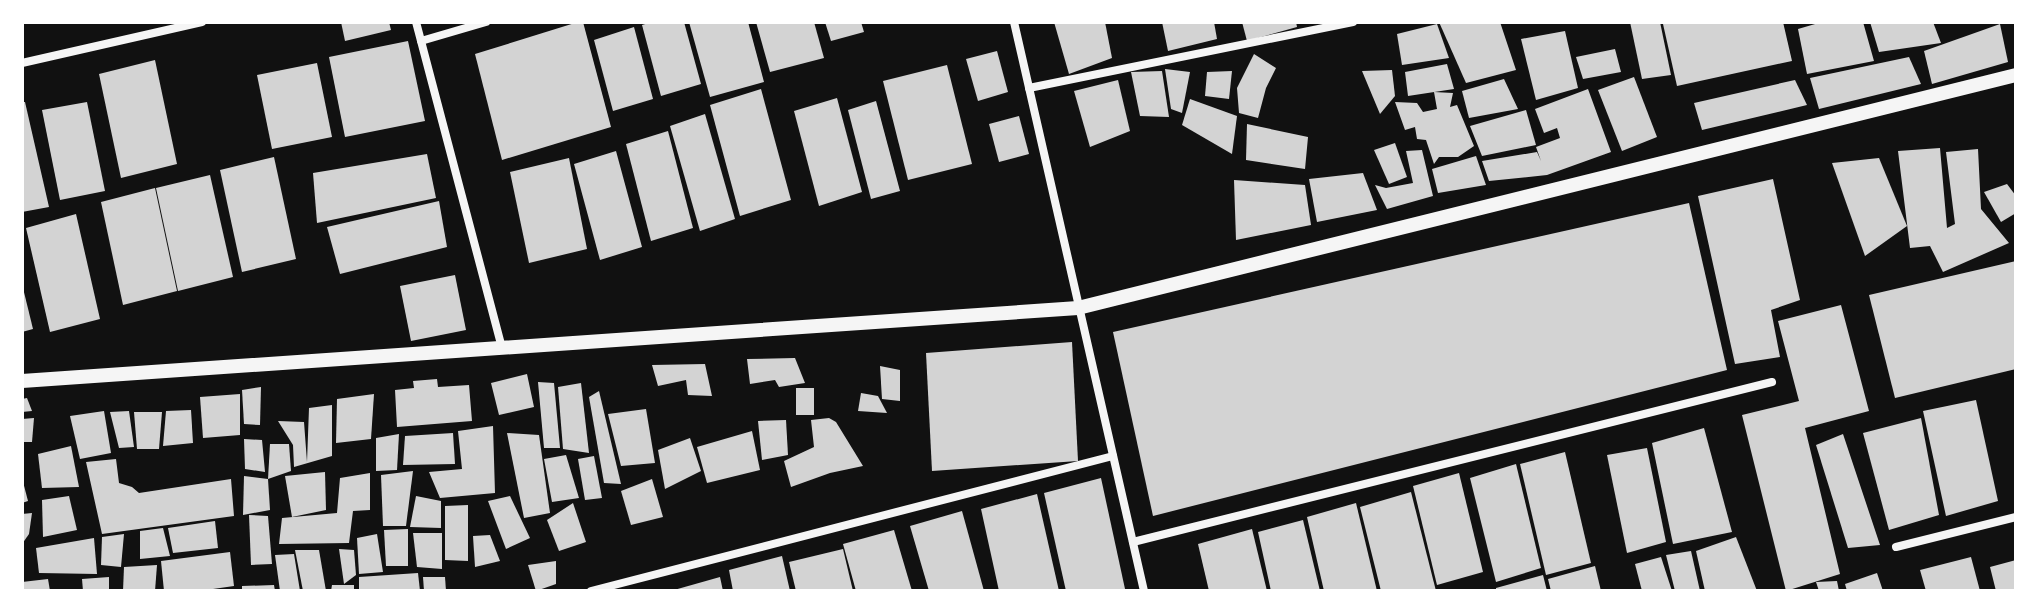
<svg xmlns="http://www.w3.org/2000/svg" width="2038" height="613" font-family="Overpass,sans-serif">
  <rect width="100%" height="100%" fill="#111"/>
  <g fill="#d3d3d3">
    <polygon points="341,22 389,22 391,30 345,41"/>
    <polygon points="578,22 583,22 611,127 502,160 475,54"/>
    <polygon points="652,22 684,22 701,84 661,96 642,25"/>
    <polygon points="689,22 748,22 764,82 710,97"/>
    <polygon points="756,22 814,22 824,58 770,72"/>
    <polygon points="825,22 861,22 864,32 831,41"/>
    <polygon points="1054,22 1105,22 1112,58 1069,74"/>
    <polygon points="1162,22 1214,22 1217,39 1168,51"/>
    <polygon points="1242,22 1296,22 1297,27 1247,41"/>
    <polygon points="1439,22 1500,22 1516,70 1466,83"/>
    <polygon points="1630,22 1660,22 1671,75 1642,79"/>
    <polygon points="1670,22 1783,22 1792,61 1677,86 1663,24"/>
    <polygon points="1822,22 1863,22 1874,61 1807,74 1798,29"/>
    <polygon points="1870,22 1933,22 1941,43 1879,52"/>
    <polygon points="1437,24 1449,58 1402,65 1397,34"/>
    <polygon points="2000,24 2008,62 1932,84 1924,51"/>
    <polygon points="634,27 653,99 613,111 594,40"/>
    <polygon points="1565,31 1578,88 1536,100 1521,39"/>
    <polygon points="408,41 425,121 345,137 329,57"/>
    <polygon points="1615,49 1621,72 1583,79 1576,57"/>
    <polygon points="997,51 1008,92 978,101 966,59"/>
    <polygon points="1254,54 1276,68 1266,88 1258,118 1239,113 1237,88"/>
    <polygon points="1909,57 1921,84 1819,109 1810,78"/>
    <polygon points="155,60 177,164 121,178 99,74"/>
    <polygon points="317,63 332,137 272,149 257,75"/>
    <polygon points="1447,64 1454,89 1408,96 1405,72"/>
    <polygon points="947,65 972,164 908,180 883,81"/>
    <polygon points="1165,69 1190,72 1182,113 1171,109"/>
    <polygon points="1392,70 1395,96 1380,114 1362,71"/>
    <polygon points="1162,71 1169,117 1140,116 1131,72"/>
    <polygon points="1232,71 1229,99 1205,96 1207,72"/>
    <polygon points="1634,77 1657,137 1622,151 1598,90"/>
    <polygon points="1504,79 1518,109 1469,118 1462,91"/>
    <polygon points="1118,80 1130,131 1090,147 1074,91"/>
    <polygon points="1795,80 1807,105 1702,130 1694,103"/>
    <polygon points="761,89 791,200 740,216 710,105"/>
    <polygon points="1588,89 1611,152 1547,175 1489,181 1482,161 1537,152 1541,161 1536,147 1560,138 1557,128 1544,133 1535,109"/>
    <polygon points="1434,92 1453,93 1450,107 1457,105 1474,146 1458,157 1439,157 1434,164 1426,140 1417,139 1415,127 1405,130 1395,102 1417,103 1423,112 1437,109"/>
    <polygon points="837,98 862,192 819,206 794,111"/>
    <polygon points="1190,99 1237,116 1232,154 1182,125"/>
    <polygon points="876,101 900,191 871,199 848,110"/>
    <polygon points="22,102 25,102 49,207 22,212"/>
    <polygon points="87,102 105,191 60,200 42,110"/>
    <polygon points="1526,110 1536,145 1482,156 1470,126"/>
    <polygon points="705,114 735,219 700,231 670,126"/>
    <polygon points="1019,116 1029,154 999,162 989,124"/>
    <polygon points="1247,124 1308,137 1305,169 1246,160"/>
    <polygon points="668,131 693,228 651,241 626,144"/>
    <polygon points="1395,143 1407,177 1389,184 1374,150"/>
    <polygon points="1940,148 1947,228 1955,224 1946,152 1978,149 1981,209 2009,243 1943,272 1930,246 1910,248 1898,151"/>
    <polygon points="1422,150 1433,196 1387,209 1375,185 1386,188 1413,183 1406,151"/>
    <polygon points="616,151 642,247 600,260 574,164"/>
    <polygon points="427,154 436,198 317,223 313,173"/>
    <polygon points="1476,156 1486,185 1438,193 1432,169"/>
    <polygon points="274,157 296,259 242,272 220,170"/>
    <polygon points="569,158 587,249 529,263 510,172"/>
    <polygon points="1879,158 1907,226 1865,256 1832,163"/>
    <polygon points="1363,173 1377,210 1317,222 1309,179"/>
    <polygon points="210,175 233,277 178,291 156,188"/>
    <polygon points="1773,179 1800,300 1771,310 1780,357 1735,364 1698,196"/>
    <polygon points="1234,180 1305,185 1311,225 1236,240"/>
    <polygon points="2007,184 2016,196 2016,213 2001,222 1984,192"/>
    <polygon points="155,188 177,291 123,305 101,202"/>
    <polygon points="439,201 447,247 340,274 327,227"/>
    <polygon points="1689,203 1727,370 1153,516 1113,332"/>
    <polygon points="76,214 100,319 50,332 26,228"/>
    <polygon points="2016,261 2016,369 1895,398 1869,295"/>
    <polygon points="455,275 466,330 411,341 400,286"/>
    <polygon points="22,284 33,329 22,332"/>
    <polygon points="1841,305 1869,411 1805,428 1840,574 1786,591 1742,415 1799,401 1778,321"/>
    <polygon points="1072,342 1078,461 932,471 926,353"/>
    <polygon points="795,358 805,383 779,387 775,380 750,384 747,359"/>
    <polygon points="705,364 712,396 688,395 686,380 658,386 652,365"/>
    <polygon points="880,366 900,370 900,401 882,399"/>
    <polygon points="527,374 534,407 499,415 491,383"/>
    <polygon points="437,379 438,387 469,385 472,421 397,427 395,390 414,388 413,381"/>
    <polygon points="538,382 554,383 560,448 544,448"/>
    <polygon points="581,383 589,453 563,449 558,387"/>
    <polygon points="261,387 260,425 244,424 242,390"/>
    <rect x="796" y="388" width="18" height="27"/>
    <polygon points="599,391 621,484 604,483 589,397"/>
    <polygon points="861,393 878,396 887,413 858,411"/>
    <polygon points="240,394 240,435 203,438 200,397"/>
    <polygon points="374,394 371,439 336,443 337,399"/>
    <polygon points="27,398 32,411 22,412 22,399"/>
    <polygon points="1976,400 1998,501 1946,516 1923,411"/>
    <polygon points="332,405 332,456 294,467 293,445 278,421 304,422 307,462 309,408"/>
    <polygon points="646,409 655,463 621,466 608,414"/>
    <polygon points="191,410 193,443 163,446 166,411"/>
    <polygon points="104,411 111,453 80,459 70,416"/>
    <polygon points="129,411 134,447 119,448 110,412"/>
    <polygon points="134,412 162,412 159,449 137,449"/>
    <polygon points="34,418 32,442 22,442 22,419"/>
    <polygon points="829,418 836,422 863,466 830,473 791,487 784,461 814,447 811,420"/>
    <polygon points="1921,418 1939,515 1889,530 1863,433"/>
    <polygon points="786,420 788,455 762,460 758,421"/>
    <polygon points="493,426 495,493 440,498 429,472 462,469 458,431"/>
    <polygon points="1704,428 1732,532 1673,544 1652,443"/>
    <polygon points="752,431 760,470 707,483 697,447"/>
    <polygon points="453,433 455,464 403,465 405,436"/>
    <polygon points="507,433 539,435 550,513 524,518"/>
    <polygon points="399,434 397,470 376,471 376,438"/>
    <polygon points="1843,434 1880,545 1848,548 1816,445"/>
    <polygon points="690,438 701,471 665,489 658,450"/>
    <polygon points="244,439 262,440 265,472 245,469"/>
    <polygon points="270,444 289,444 291,471 268,479"/>
    <polygon points="71,446 79,487 42,488 38,454"/>
    <polygon points="1647,448 1666,542 1627,553 1607,455"/>
    <polygon points="1565,452 1591,563 1546,575 1520,464"/>
    <polygon points="566,455 579,498 552,502 544,459"/>
    <polygon points="594,456 602,498 585,500 578,459"/>
    <polygon points="116,459 119,483 132,487 139,493 231,479 234,516 102,534 86,462"/>
    <polygon points="1516,464 1541,568 1496,582 1470,478"/>
    <polygon points="413,471 406,526 383,526 381,475"/>
    <polygon points="325,472 326,510 292,517 285,476"/>
    <polygon points="370,473 370,510 353,511 349,543 279,544 282,518 337,513 340,478"/>
    <polygon points="1459,473 1483,572 1437,585 1413,486"/>
    <polygon points="244,476 268,479 270,510 243,515"/>
    <polygon points="22,478 28,501 22,503"/>
    <polygon points="1101,478 1125,589 1066,591 1044,493"/>
    <polygon points="652,479 663,517 631,525 621,491"/>
    <polygon points="1411,492 1436,591 1381,591 1360,507"/>
    <polygon points="1037,494 1059,591 999,591 981,509"/>
    <polygon points="69,496 77,530 43,537 42,500"/>
    <polygon points="416,496 441,501 441,528 410,527"/>
    <polygon points="510,496 530,538 506,549 488,501"/>
    <polygon points="573,503 586,542 559,551 547,520"/>
    <polygon points="1356,503 1377,591 1324,591 1307,517"/>
    <polygon points="468,505 468,561 445,560 445,506"/>
    <polygon points="962,511 984,591 929,591 910,526"/>
    <polygon points="32,513 29,534 22,544 22,514"/>
    <polygon points="249,515 268,516 272,564 251,565"/>
    <polygon points="1303,520 1320,591 1271,591 1258,532"/>
    <polygon points="215,521 218,548 173,553 168,528"/>
    <polygon points="163,528 170,556 140,559 140,531"/>
    <polygon points="408,529 408,566 386,566 384,530"/>
    <polygon points="1252,529 1267,591 1209,591 1198,544"/>
    <polygon points="894,530 912,591 856,591 843,544"/>
    <polygon points="413,533 442,533 442,569 417,567"/>
    <polygon points="124,534 121,567 101,565 102,537"/>
    <polygon points="377,534 383,572 359,574 357,538"/>
    <polygon points="490,535 500,561 475,567 473,536"/>
    <polygon points="1736,537 1757,591 1705,591 1696,551"/>
    <polygon points="94,538 97,574 39,573 36,548"/>
    <polygon points="339,549 354,550 356,575 344,584"/>
    <polygon points="843,549 853,591 796,591 789,562"/>
    <polygon points="295,550 319,550 326,591 303,591"/>
    <polygon points="1691,551 1700,591 1675,591 1666,555"/>
    <polygon points="230,552 234,586 199,591 164,591 161,561"/>
    <polygon points="294,554 300,591 280,591 275,555"/>
    <polygon points="782,556 790,591 733,591 729,570"/>
    <polygon points="1661,557 1672,591 1642,591 1635,564"/>
    <polygon points="1971,557 1980,591 1926,591 1920,570"/>
    <polygon points="2016,560 2016,591 1996,591 1990,567"/>
    <polygon points="556,561 556,584 536,591 528,565"/>
    <polygon points="157,565 155,591 123,591 124,567"/>
    <polygon points="1595,566 1601,591 1551,591 1548,579"/>
    <polygon points="418,573 420,591 359,591 359,577"/>
    <polygon points="1877,573 1883,591 1847,591 1845,584"/>
    <polygon points="1543,575 1547,591 1496,591 1496,588"/>
    <polygon points="109,577 109,591 83,591 82,579"/>
    <polygon points="423,577 445,577 446,591 424,591"/>
    <polygon points="720,577 723,591 674,591 674,590"/>
    <polygon points="48,579 50,591 22,591 22,582"/>
    <polygon points="1837,581 1839,591 1819,591 1816,582"/>
    <polygon points="274,585 275,591 242,591 242,586"/>
    <polygon points="332,585 354,585 354,591 331,591"/>
  </g>
  <g fill="none" stroke-linecap="round" stroke-linejoin="round">
    <g stroke="#f5f5f5" stroke-width="8">
      <polyline points="416,22 502,348"/>
      <polyline points="1014,22 1144,591"/>
      <polyline points="421,41 486,22"/>
      <polyline points="22,63 202,22"/>
      <polyline points="1029,88 1353,22"/>
      <polyline points="1133,542 1772,382"/>
      <polyline points="1896,547 2016,517"/>
      <polyline points="591,591 1113,456"/>
    </g>
    <polyline stroke="#f5f5f5" stroke-width="14" points="22,381 1078,308 2016,75"/>
  </g>
  <rect width="2038" height="613" fill="none" stroke="#ffffff" stroke-width="48"/>
</svg>
